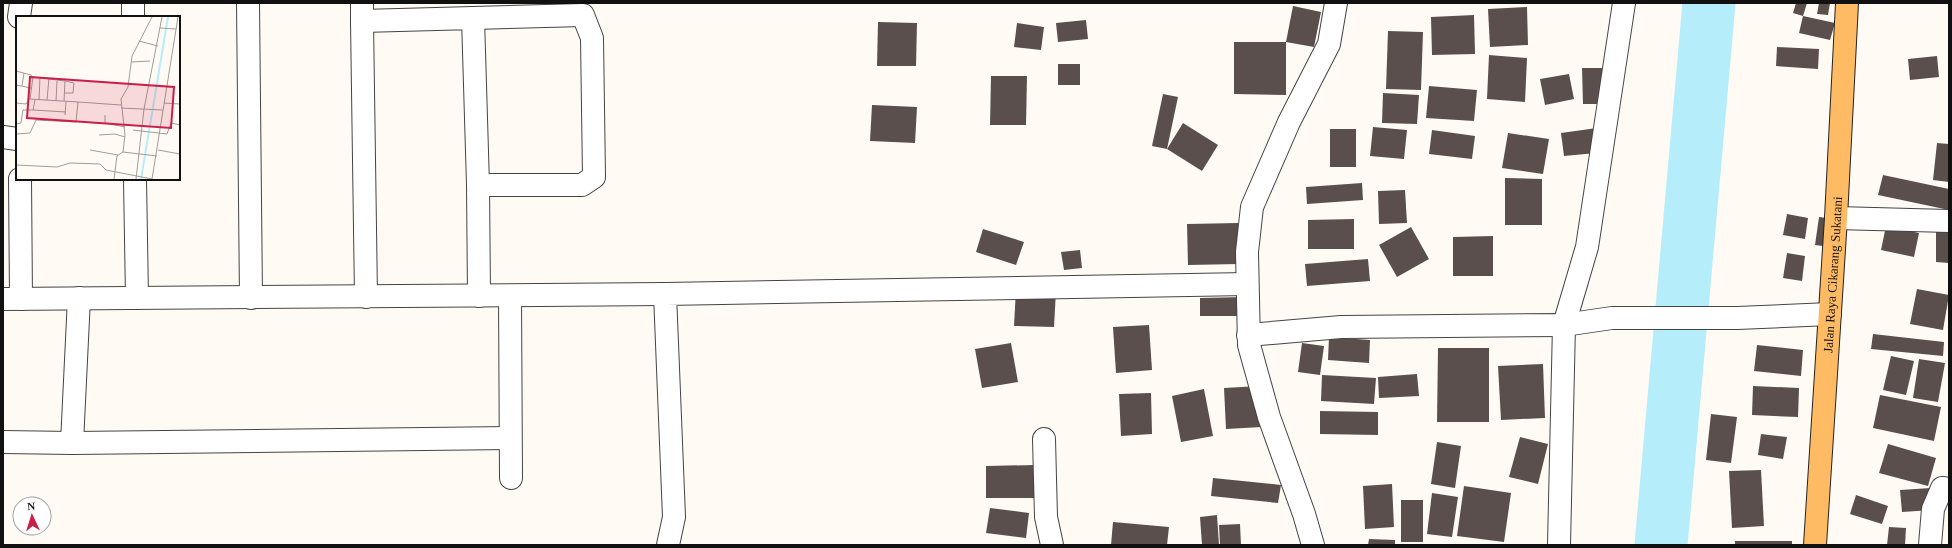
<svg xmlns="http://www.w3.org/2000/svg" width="1952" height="548" font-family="'Times New Roman',serif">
  <rect width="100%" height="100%" fill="#fffbf4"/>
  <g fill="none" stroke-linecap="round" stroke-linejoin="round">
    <polyline stroke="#b5eefa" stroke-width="53" points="1661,545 1709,3"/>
  </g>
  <g fill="#5a4f4c">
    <polygon points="1796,3 1807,3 1803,16 1793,13"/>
    <polygon points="1819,3 1830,3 1828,15 1817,14"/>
    <polygon points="1293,6 1321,12 1314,47 1286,42"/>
    <polygon points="1527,7 1528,45 1490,47 1488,9"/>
    <polygon points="1474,15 1475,54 1432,55 1431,17"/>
    <polygon points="1803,16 1835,23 1830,40 1799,33"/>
    <polygon points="1086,20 1088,39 1058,42 1056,23"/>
    <polygon points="878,22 917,23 916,66 877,66"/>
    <polygon points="1017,23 1044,27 1041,50 1014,47"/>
    <polygon points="1388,31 1423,32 1421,90 1386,89"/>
    <polygon points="1234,42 1286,42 1286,95 1234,94"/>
    <polygon points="1777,47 1819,49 1818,69 1776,66"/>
    <polygon points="1489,55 1527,58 1525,102 1487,99"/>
    <polygon points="1937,56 1939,77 1910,80 1908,59"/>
    <rect x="1058" y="64" width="22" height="21"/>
    <polygon points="1582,68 1603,68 1603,104 1583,104"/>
    <polygon points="1569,74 1574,99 1545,105 1540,79"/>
    <polygon points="991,76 1027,76 1026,125 990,125"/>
    <polygon points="1429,86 1477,90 1474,121 1426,118"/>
    <polygon points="1383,93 1419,95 1417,124 1382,123"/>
    <polygon points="1163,94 1178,97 1167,149 1152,146"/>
    <polygon points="872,105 917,107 915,143 870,141"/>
    <polygon points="1183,123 1218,145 1202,171 1167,149"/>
    <polygon points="1373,127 1407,130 1404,159 1370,156"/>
    <polygon points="1604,127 1607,152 1564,156 1561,133"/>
    <rect x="1330" y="129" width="26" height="38"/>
    <polygon points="1432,130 1475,136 1472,159 1429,154"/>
    <polygon points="1508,133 1549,139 1543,174 1502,168"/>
    <polygon points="1937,143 1949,144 1949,182 1933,180"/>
    <polygon points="1883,175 1949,189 1949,210 1878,195"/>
    <polygon points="1505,178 1542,179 1542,225 1505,225"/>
    <polygon points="1362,183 1363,200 1307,204 1306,187"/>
    <polygon points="1405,190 1407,223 1379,224 1378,191"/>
    <polygon points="1787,214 1808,218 1805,239 1783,235"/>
    <polygon points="1819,217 1827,218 1823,246 1815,245"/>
    <polygon points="1354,219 1354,249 1308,249 1308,220"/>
    <polygon points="1238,223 1239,264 1188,265 1187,224"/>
    <polygon points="1886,226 1919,233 1914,257 1881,250"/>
    <polygon points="1411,227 1429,259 1397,277 1379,245"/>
    <polygon points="983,229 1024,242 1016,265 976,252"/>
    <polygon points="1936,230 1949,231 1949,263 1936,262"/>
    <polygon points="1493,236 1493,276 1453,276 1453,237"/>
    <polygon points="1080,250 1082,268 1064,270 1061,252"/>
    <polygon points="1787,253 1805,256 1802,281 1783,278"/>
    <polygon points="1368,259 1370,281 1307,286 1305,264"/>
    <polygon points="1016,289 1056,291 1054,327 1014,326"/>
    <polygon points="1917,289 1949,295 1943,330 1910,324"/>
    <polygon points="1244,297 1244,316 1200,316 1200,298"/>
    <polygon points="1149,325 1152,370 1116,373 1113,327"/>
    <polygon points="1873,334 1944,342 1943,356 1871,349"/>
    <polygon points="1329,337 1370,340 1369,363 1328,360"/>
    <polygon points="1011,343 1018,382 982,388 975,349"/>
    <polygon points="1302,343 1324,346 1320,375 1298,372"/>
    <polygon points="1757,345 1803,350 1801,376 1754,371"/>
    <polygon points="1438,348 1489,348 1489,422 1437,422"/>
    <polygon points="1891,356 1914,361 1906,395 1883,390"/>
    <polygon points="1919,359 1945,363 1938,402 1913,398"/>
    <polygon points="1543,364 1545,418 1501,420 1498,366"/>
    <polygon points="1417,374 1419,396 1379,398 1378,377"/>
    <polygon points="1322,375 1376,378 1374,404 1321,401"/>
    <polygon points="1260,386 1262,427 1226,429 1224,388"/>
    <polygon points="1753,386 1799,388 1798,417 1752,415"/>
    <polygon points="1204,389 1213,436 1181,442 1172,396"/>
    <polygon points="1151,393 1152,434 1121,436 1119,394"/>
    <polygon points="1880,395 1941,407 1934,441 1873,428"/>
    <polygon points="1320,411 1378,412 1378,435 1320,434"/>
    <polygon points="1711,414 1737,417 1731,463 1706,460"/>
    <polygon points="1761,434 1787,437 1783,459 1758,455"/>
    <polygon points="1520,437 1548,444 1538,484 1509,477"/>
    <polygon points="1437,442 1461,446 1455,488 1431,484"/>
    <polygon points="1888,444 1936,458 1928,486 1879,473"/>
    <polygon points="1034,465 1034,498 986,498 986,466"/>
    <polygon points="1761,470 1764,526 1732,528 1729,471"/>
    <polygon points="1213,478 1281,485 1278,503 1211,496"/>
    <polygon points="1392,484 1394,527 1365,529 1363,486"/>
    <polygon points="1464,486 1511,493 1504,542 1457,536"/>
    <polygon points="1931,488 1932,510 1902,512 1900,490"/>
    <polygon points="1432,493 1458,497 1452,537 1427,534"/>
    <polygon points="1856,495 1888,506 1882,524 1850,514"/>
    <rect x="1401" y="500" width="22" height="42"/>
    <polygon points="990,508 1029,513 1026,538 986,533"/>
    <polygon points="1217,515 1219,545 1202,545 1200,517"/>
    <polygon points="1113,522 1169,527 1167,545 1111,545"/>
    <polygon points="1240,524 1241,545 1220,545 1219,525"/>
    <polygon points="1889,527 1906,528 1905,545 1887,545"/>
    <polygon points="1369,539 1395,540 1395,545 1368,545"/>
    <rect x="1735" y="541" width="57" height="4"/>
  </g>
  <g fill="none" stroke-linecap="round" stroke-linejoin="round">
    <defs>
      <g id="minor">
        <polyline points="133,3 133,17"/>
        <polyline points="248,3 251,298"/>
        <polyline points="362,3 362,21 473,18 478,185 479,296"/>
        <polyline points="19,17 21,3"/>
        <polyline points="473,18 583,15 592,38 594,177 582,185 478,185"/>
        <polyline points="362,21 366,297"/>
        <polyline points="3,137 17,139"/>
        <polyline points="20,179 21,299"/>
        <polyline points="135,179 137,298"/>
        <polyline points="1836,218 1949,221"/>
        <polyline points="510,296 511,478"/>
        <polyline points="3,299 665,294"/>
        <polyline points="1248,335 1341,327 1564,325 1612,318 1737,318 1830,314"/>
        <polyline points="1044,439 1046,517 1052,545"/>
        <polyline points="3,442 72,443 79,298"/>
        <polyline points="72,443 510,438"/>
        <polyline points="668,545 674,517 665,294 1247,284"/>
        <polyline points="1313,545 1304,514 1269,417 1249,345 1247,252 1252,207 1289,122 1329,44 1336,3"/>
        <polyline points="1559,545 1564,325 1587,247 1624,3"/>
        <polyline points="1930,545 1933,509 1942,488 1949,489"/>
      </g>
      <g id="major">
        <path id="s1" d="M 1815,545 L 1836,218 L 1847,3"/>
      </g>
    </defs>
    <use href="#minor" stroke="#444" stroke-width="24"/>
    <use href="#major" stroke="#222" stroke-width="24"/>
    <use href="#minor" stroke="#fff" stroke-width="22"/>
    <use href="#major" stroke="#ffba64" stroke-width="22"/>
  </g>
  <g text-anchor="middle" stroke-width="4" stroke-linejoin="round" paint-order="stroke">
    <g font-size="13" fill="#111" stroke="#fff">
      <text dy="5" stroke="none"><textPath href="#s1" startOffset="271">Jalan Raya Cikarang Sukatani</textPath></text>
    </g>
  </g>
  <g transform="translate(16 16)">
    <rect width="164" height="164" fill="#fffbf4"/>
    <path fill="none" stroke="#b5eefa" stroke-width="2" d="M 125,163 L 152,1"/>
    <path fill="none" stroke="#a09d99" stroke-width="1" d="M 144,12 L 160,13M 123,25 L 142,30M 115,46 L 134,45M 0,55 L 15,59 L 16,61M 0,69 L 15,72M 6,70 L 8,57M 48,77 L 57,77 L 58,67 L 49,65M 14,83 L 17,61 L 49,65 L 48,85M 23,84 L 24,61M 31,84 L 33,62M 40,85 L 41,65M 0,87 L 10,88 L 13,83 L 62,86M 148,87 L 164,88M 105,92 L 147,94M 17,94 L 50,96M 49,99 L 50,86M 89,99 L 89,107 L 109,111M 0,108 L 5,107 L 7,94 L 17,94 L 19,84M 117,114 L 151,118 L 155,107 L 164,109M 0,118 L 14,117 L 20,104 L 60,106 L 62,86 L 105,89M 83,119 L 99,118 L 109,121M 74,134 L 102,139M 142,134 L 164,138M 107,136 L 141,140M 0,149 L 41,151 L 54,147 L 84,148 L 90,154 L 136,163M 98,163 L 101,140 L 107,136 L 109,119 L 105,83 L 112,71 L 116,40 L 136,1M 120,163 L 128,93 L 146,1M 136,163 L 162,1"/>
    <path fill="#cb1e49" fill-opacity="0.15" stroke="#cb1e49" stroke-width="2" d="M 14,61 L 158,71 L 155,112 L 11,102 Z"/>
    <rect width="164" height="164" fill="none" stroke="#111" stroke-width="2"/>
  </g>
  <rect width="1952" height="548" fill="none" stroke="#111111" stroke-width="8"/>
  <g transform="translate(32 516) rotate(356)"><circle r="19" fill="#ffffff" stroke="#a0a0a0"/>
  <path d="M0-3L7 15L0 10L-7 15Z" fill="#cb1e49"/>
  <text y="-6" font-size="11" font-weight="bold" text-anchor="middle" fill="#111111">N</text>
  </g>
</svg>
